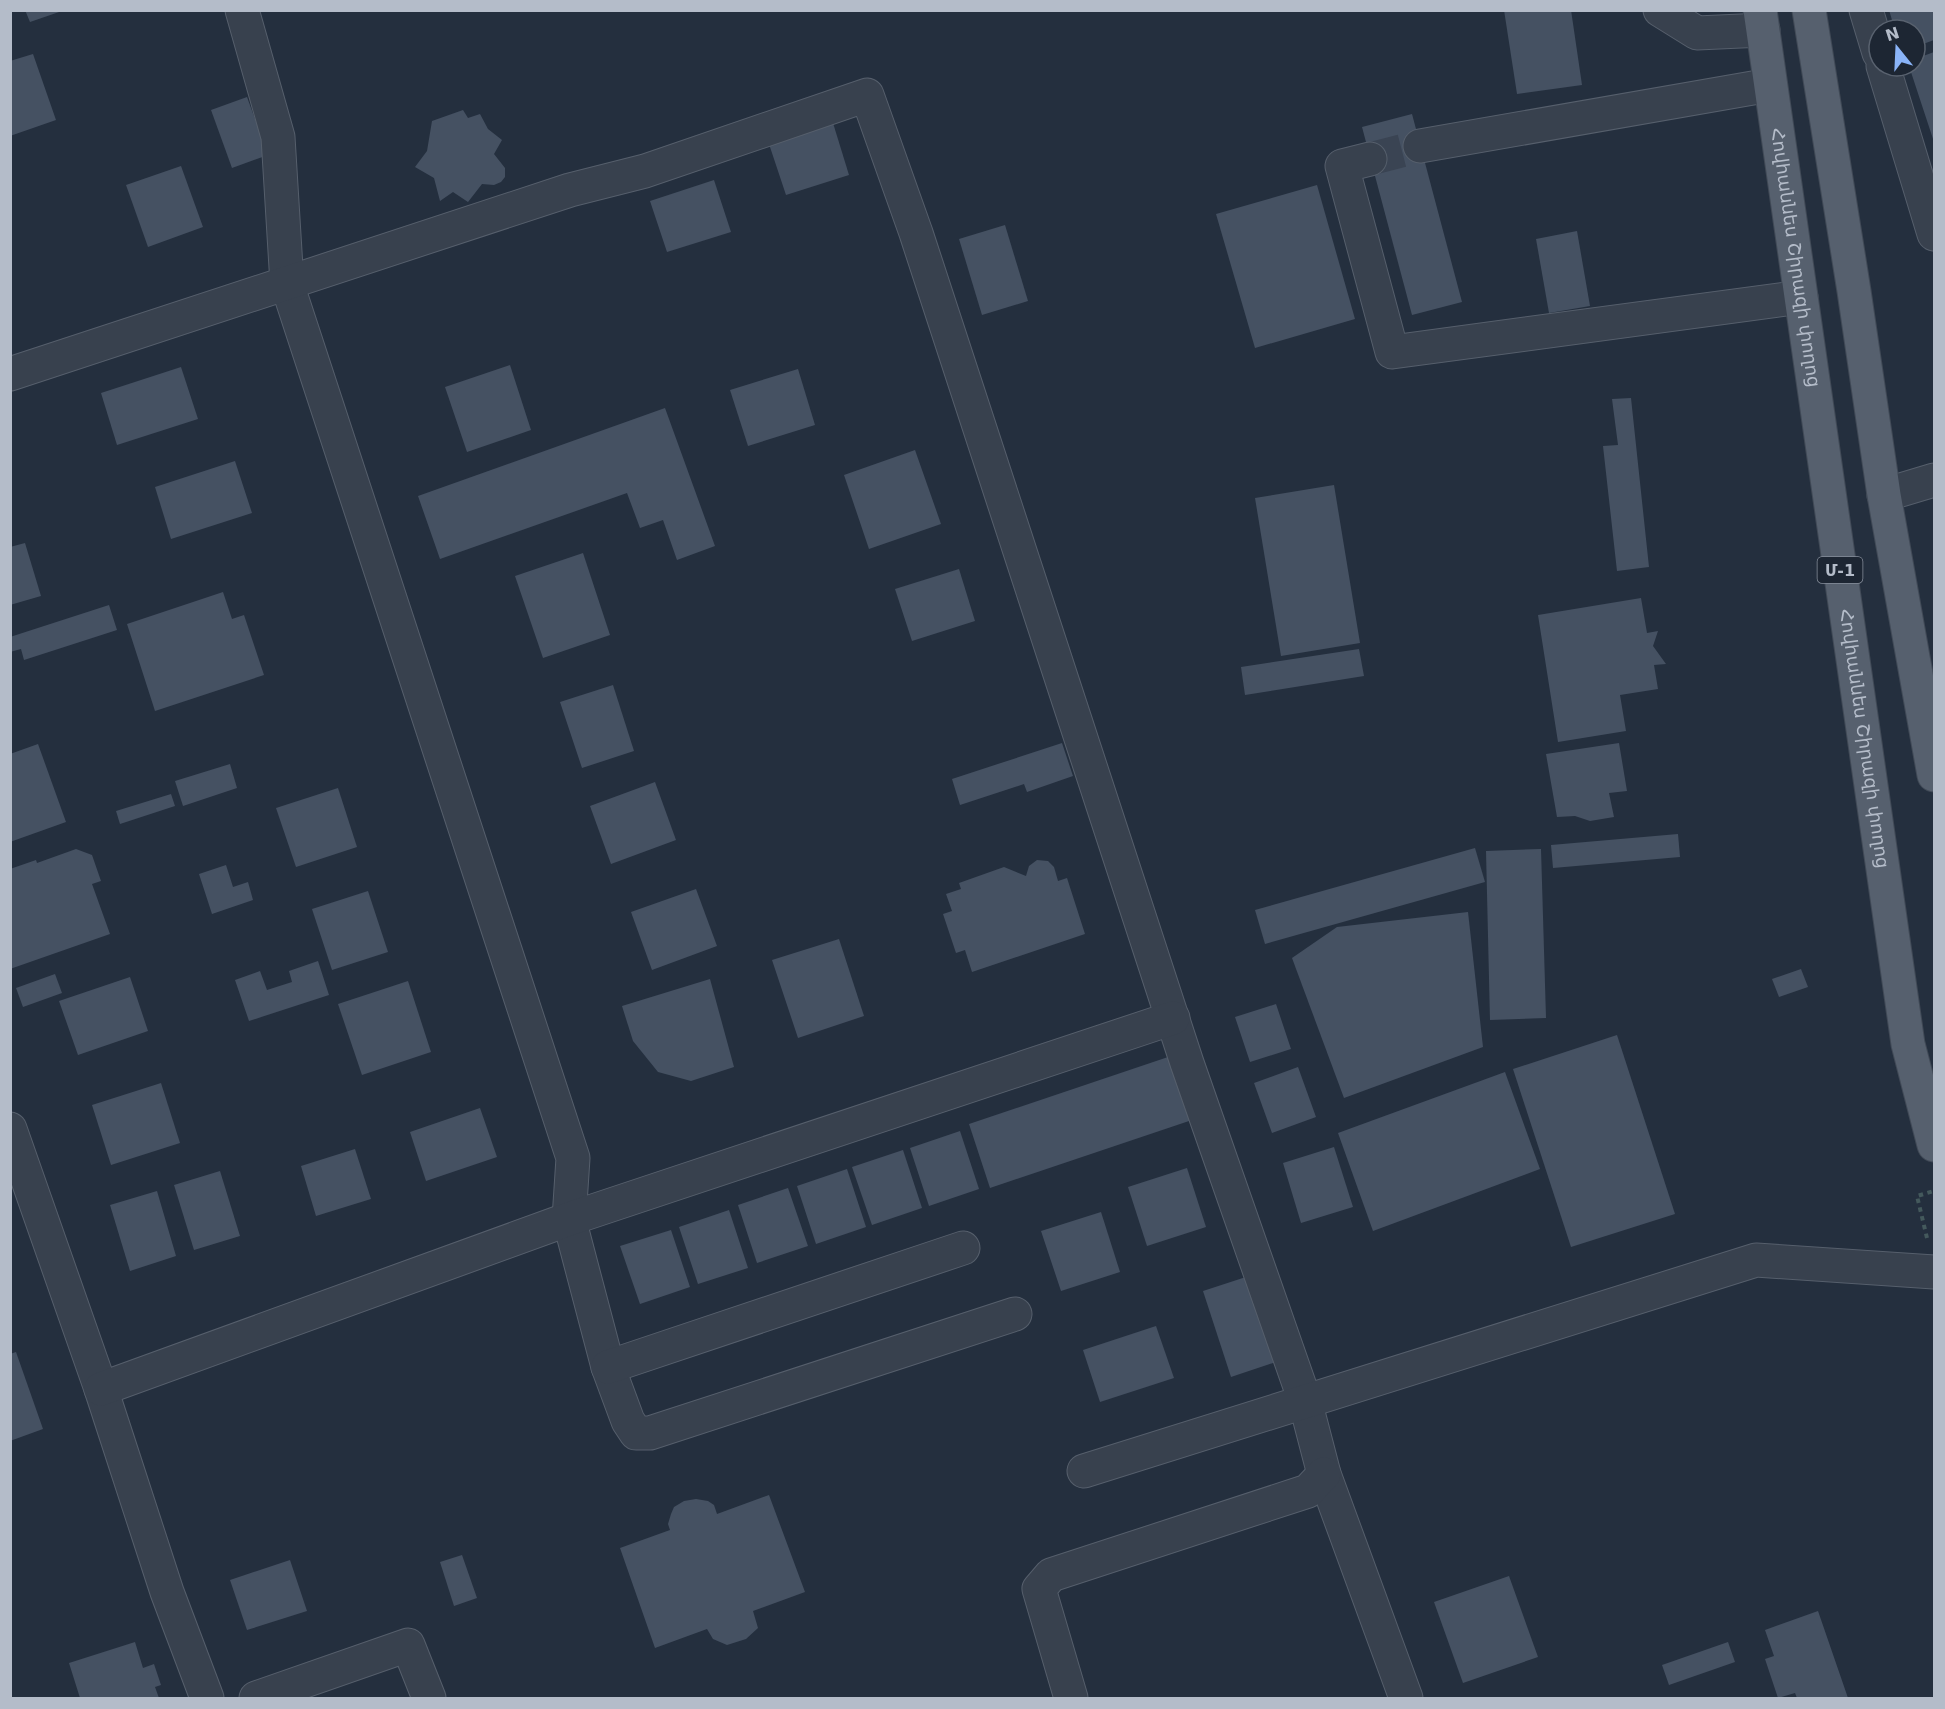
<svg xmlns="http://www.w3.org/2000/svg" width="1945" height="1709" font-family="'DejaVu Sans','Noto Sans Armenian',sans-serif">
  <rect width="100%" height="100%" fill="#242f3e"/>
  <g fill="#455162">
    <polygon points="25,10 62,10 62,11 30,22"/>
    <polygon points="1504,10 1571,10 1582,85 1517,94"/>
    <polygon points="1889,10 1934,10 1934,40 1915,47 1915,30 1895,30"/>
    <polygon points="1934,52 1934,142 1909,66 1915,66 1915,59"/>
    <polygon points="33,54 56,120 10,136 10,61"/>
    <polygon points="247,97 268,155 232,168 211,110"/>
    <polygon points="463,110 468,118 480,114 488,129 502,140 494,154 505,168 505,177 501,182 494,185 482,184 468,202 453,192 440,201 434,178 415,167 427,151 432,121"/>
    <polygon points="1412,114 1462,302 1412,315 1362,127"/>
    <polygon points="833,123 849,175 786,195 769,144"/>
    <polygon points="181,166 203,227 148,247 126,185"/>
    <polygon points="714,180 731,232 667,252 650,201"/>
    <polygon points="1317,185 1355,319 1255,348 1216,214"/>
    <polygon points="1005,225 1028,301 982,315 959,239"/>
    <polygon points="1577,231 1590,306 1549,313 1536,239"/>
    <polygon points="510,365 531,430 467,452 445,387"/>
    <polygon points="181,367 198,419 117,445 101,393"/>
    <polygon points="798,369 815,425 748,446 730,390"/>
    <polygon points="1631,398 1649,567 1617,571 1603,446 1618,445 1612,399"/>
    <polygon points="665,408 715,546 677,560 663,520 640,528 627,493 440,559 418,496"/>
    <polygon points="915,450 941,524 869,549 844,475"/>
    <polygon points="235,461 252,513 171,539 155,487"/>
    <polygon points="1334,485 1360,643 1281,656 1255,498"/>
    <polygon points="25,543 41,596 10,605 10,547"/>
    <polygon points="583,553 610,635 543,658 515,576"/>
    <polygon points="959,569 975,621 912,641 895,589"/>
    <polygon points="223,592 232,619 244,615 264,675 155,711 127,624"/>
    <polygon points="1641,598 1647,633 1658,631 1653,646 1666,664 1654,665 1658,689 1620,695 1626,731 1558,742 1538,615"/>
    <polygon points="109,605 117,630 24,660 21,649 10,652 10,637"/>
    <polygon points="1359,649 1364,676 1245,695 1241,667"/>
    <polygon points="613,685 634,751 582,768 560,702"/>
    <polygon points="1062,743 1073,776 1027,792 1024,784 960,805 952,779"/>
    <polygon points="1619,743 1627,791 1609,793 1614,817 1590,821 1575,816 1557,817 1546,754"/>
    <polygon points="38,744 66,822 10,842 10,754"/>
    <polygon points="230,764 237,788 183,806 175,781"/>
    <polygon points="655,782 676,840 611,864 590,806"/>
    <polygon points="338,788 357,847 296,867 276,808"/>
    <polygon points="171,794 175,806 120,824 116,811"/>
    <polygon points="1678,834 1680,857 1553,868 1551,845"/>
    <polygon points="1475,848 1485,882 1265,944 1255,910"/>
    <polygon points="76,849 92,855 101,881 92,884 110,934 10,969 10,869 36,860 37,863"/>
    <polygon points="1541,849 1546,1018 1490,1020 1486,851"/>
    <polygon points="1037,860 1048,861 1054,867 1058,881 1067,878 1085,934 972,972 965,950 956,953 943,914 952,911 946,894 961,889 959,883 1004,867 1026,876 1029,866"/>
    <polygon points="226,865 233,887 248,882 253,900 212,914 199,874"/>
    <polygon points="696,889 717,946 652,970 631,912"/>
    <polygon points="368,891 388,952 332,970 312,909"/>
    <polygon points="1468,912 1483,1047 1344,1098 1292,958 1337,927"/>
    <polygon points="839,939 864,1016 798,1038 772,960"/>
    <polygon points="318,961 329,995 249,1021 235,980 260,971 267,990 292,982 289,971"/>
    <polygon points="1801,969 1808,987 1779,997 1772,979"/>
    <polygon points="55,974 62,993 23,1007 16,988"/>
    <polygon points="130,977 148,1031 78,1055 59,1001"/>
    <polygon points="710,979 734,1067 691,1081 658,1072 633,1041 622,1006"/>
    <polygon points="408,981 431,1052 362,1075 338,1004"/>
    <polygon points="1276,1004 1291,1049 1250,1062 1235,1017"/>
    <polygon points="1617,1035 1675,1214 1571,1247 1513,1069"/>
    <polygon points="1171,1056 1192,1120 990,1188 969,1124"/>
    <polygon points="1298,1067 1316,1117 1272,1133 1254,1083"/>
    <polygon points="1505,1072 1540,1169 1373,1231 1338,1133"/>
    <polygon points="161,1083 180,1143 111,1165 92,1105"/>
    <polygon points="480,1108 497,1157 426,1181 410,1132"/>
    <polygon points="960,1131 979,1189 929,1206 910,1148"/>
    <polygon points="1334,1147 1353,1207 1301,1223 1283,1163"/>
    <polygon points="355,1149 371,1199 316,1216 301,1166"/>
    <polygon points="903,1150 922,1208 872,1225 852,1167"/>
    <polygon points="1187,1168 1206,1227 1147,1246 1128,1187"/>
    <polygon points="847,1169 866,1227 816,1244 797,1186"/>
    <polygon points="220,1171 240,1236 194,1250 174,1185"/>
    <polygon points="788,1188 808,1246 757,1263 738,1205"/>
    <polygon points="157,1191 176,1256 130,1271 110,1205"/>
    <polygon points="729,1210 748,1268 698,1284 679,1227"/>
    <polygon points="1101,1212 1120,1272 1061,1291 1041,1231"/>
    <polygon points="671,1230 690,1287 640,1304 620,1246"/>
    <polygon points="1252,1275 1279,1361 1231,1377 1203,1291"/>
    <polygon points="1156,1326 1174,1378 1100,1402 1083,1350"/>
    <polygon points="16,1352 43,1429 10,1441 10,1354"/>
    <polygon points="769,1495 805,1592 753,1611 758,1628 746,1639 727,1645 713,1639 707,1629 655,1648 620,1548 670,1530 668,1524 671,1514 674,1507 684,1501 696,1499 708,1501 714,1505 717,1514"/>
    <polygon points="462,1555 477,1598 454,1606 440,1562"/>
    <polygon points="290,1560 307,1611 247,1630 230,1580"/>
    <polygon points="1509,1576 1538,1657 1463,1683 1434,1602"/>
    <polygon points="1818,1611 1848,1698 1797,1698 1795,1693 1778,1698 1765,1659 1774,1656 1765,1630"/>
    <polygon points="135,1642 143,1668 154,1664 161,1685 155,1687 159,1698 80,1698 69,1663"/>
    <polygon points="1728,1642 1735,1662 1669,1685 1662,1665"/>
  </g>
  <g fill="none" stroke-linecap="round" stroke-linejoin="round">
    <polyline stroke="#3a4453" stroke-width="33" stroke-dasharray="33 16" stroke-linecap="butt" points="1370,159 1420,146"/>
    <defs>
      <g id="minor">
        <polyline points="242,10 278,137 287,284 573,1158 569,1219 608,1367 628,1421 636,1433 650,1433 1015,1314"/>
        <polyline points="1660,10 1697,33 1763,30"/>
        <polyline points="1866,10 1879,53"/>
        <polyline points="1883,66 1934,234"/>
        <polyline points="1420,146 1770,85"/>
        <polyline points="1370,159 1342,166 1392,352 1801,297"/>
        <polyline points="10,374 570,190 645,171 867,95 916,233 1187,1063 1305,1401 1324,1474 1406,1698"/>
        <polyline points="1884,495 1934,480"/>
        <polyline points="10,1129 101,1389 167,1592 207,1698"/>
        <polyline points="608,1367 963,1248"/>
        <polyline points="101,1389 569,1219 1173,1018"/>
        <polyline points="1084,1471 1756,1260 1934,1272"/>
        <polyline points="256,1698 408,1645 429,1698"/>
        <polyline points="1071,1698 1039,1589 1051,1575 1308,1491 1324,1474"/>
      </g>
      <g id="major">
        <path id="s1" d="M 1760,10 L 1908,1044 L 1934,1145"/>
        <polyline points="1809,10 1854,291 1884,495 1934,775"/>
      </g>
    </defs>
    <use href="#minor" stroke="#565f6c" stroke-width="35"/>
    <use href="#major" stroke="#414a57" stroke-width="35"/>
    <polyline stroke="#44595c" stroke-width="4" stroke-dasharray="4.5 4.5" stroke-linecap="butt" points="1927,1238 1917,1196 1934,1191"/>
    <use href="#minor" stroke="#38414e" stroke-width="33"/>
    <use href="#major" stroke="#56606e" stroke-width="33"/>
  </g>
  <g text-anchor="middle" stroke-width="5" stroke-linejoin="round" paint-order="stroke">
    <rect fill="#1d2633" stroke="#878f9c" stroke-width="1.5" x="1817.5" y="557" width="45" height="26" rx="4.5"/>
    <g font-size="16" font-weight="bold" fill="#b4bcc9">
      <text x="1840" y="576">Մ-1</text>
    </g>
    <g font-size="18" fill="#b4bcc9" stroke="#1d2633">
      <text dy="6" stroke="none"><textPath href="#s1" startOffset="250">Հովհաննես Շիրազի փողոց</textPath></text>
      <text dy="6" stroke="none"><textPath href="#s1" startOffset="736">Հովհաննես Շիրազի փողոց</textPath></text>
    </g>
  </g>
  <rect width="1945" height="1709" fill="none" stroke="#b4bcc9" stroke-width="24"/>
  <g transform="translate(1897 48) rotate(342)"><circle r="28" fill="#1d2633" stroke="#59626f" stroke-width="1.5"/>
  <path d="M0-4.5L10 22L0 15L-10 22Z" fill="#8ab4f8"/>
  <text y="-9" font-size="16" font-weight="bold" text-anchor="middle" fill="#b4bcc9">N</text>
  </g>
</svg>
